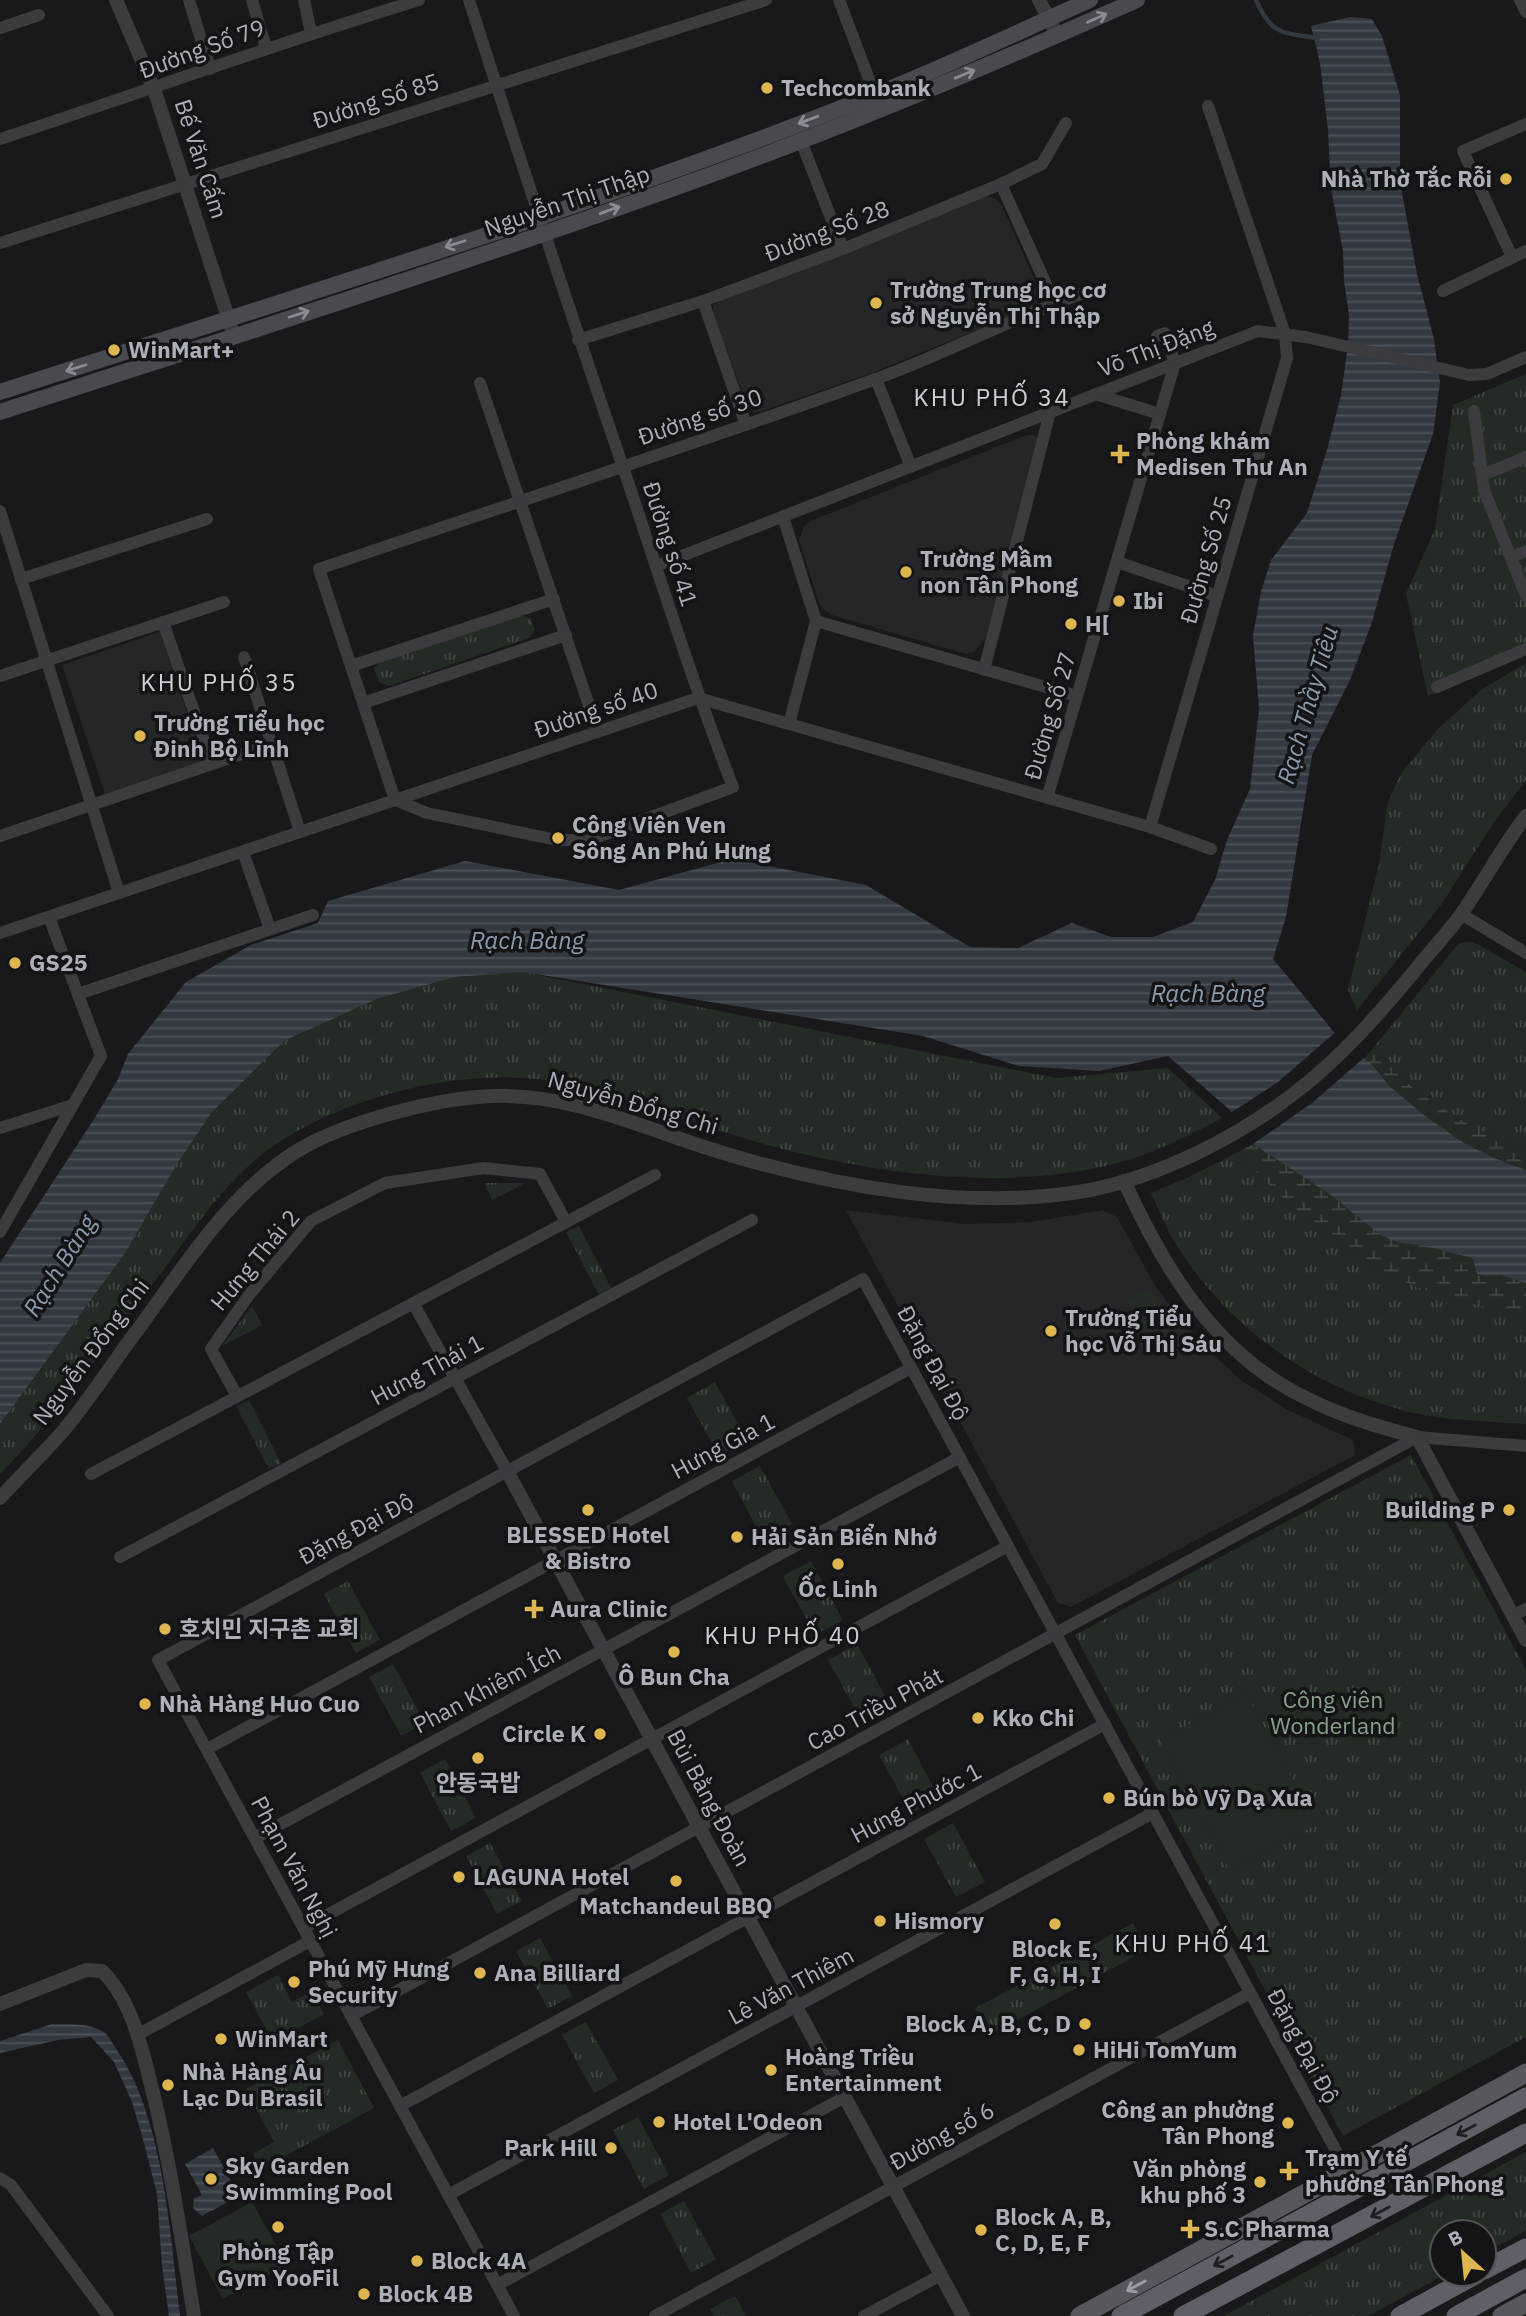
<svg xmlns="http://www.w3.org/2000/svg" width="1526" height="2316" font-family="'IBM Plex Sans','Noto Sans KR',sans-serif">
  <defs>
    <pattern id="grass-tufts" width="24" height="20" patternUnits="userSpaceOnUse" patternTransform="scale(1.75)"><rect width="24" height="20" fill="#242b25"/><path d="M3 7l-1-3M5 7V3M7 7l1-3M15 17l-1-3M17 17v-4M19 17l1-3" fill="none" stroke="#414743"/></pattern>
    <pattern id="wetland-marsh" width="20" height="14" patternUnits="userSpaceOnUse" patternTransform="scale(1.75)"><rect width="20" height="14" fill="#242b25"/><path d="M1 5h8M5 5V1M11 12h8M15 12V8" fill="none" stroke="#414743"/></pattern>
    <pattern id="water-rules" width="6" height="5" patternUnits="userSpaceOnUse" patternTransform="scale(1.75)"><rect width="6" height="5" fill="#333940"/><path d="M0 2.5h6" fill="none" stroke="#4e535a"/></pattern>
  </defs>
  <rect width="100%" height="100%" fill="#19191b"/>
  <g fill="#262528">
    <polygon points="987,196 996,199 1002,206 1039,290 1039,300 1032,307 872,373 762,411 754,412 747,405 713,314 713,305 719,301"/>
    <polygon points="1027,435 1034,435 1039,440 1038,448 986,637 974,652 966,654 832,615 824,610 819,603 799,540 804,526 813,520"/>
    <polygon points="160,632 203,761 105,794 62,665"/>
    <polygon points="846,1210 965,1224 1031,1222 1103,1210 1117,1217 1157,1289 1203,1345 1242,1381 1286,1409 1353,1440 1355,1455 1071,1607 1058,1603"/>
  </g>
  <g fill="url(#grass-tufts)">
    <polygon points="1526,374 1526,655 1428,696 1406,594 1435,529 1453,405"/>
    <polygon points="520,615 531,618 535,630 529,638 389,686 379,682 374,668 381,661"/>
    <polygon points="1526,663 1526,780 1494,822 1441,905 1357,1010 1348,990 1379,864 1388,801 1402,772 1438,729 1481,690"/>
    <path d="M 1473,942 L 1526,972 L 1526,1150 C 1489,1138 1443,1111 1412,1087 C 1398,1076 1387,1060 1374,1047 L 1459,943 Z"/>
    <path d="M 523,972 L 1056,1078 L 1168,1068 L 1222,1118 C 1190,1135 1154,1153 1118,1163 C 1013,1190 900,1177 795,1152 C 721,1135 651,1104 577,1086 C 484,1063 365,1089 284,1139 C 233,1170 198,1223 164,1269 C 112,1338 60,1413 0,1474 L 0,1423 L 212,1112 L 284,1041 L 377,999 L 455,977 Z"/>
    <path d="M 1240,1151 C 1266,1189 1302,1214 1339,1241 C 1361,1256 1382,1272 1407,1283 C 1445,1299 1486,1307 1526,1315 L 1526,1424 C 1488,1421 1447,1421 1409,1412 C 1313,1388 1226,1327 1174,1241 C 1165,1226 1158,1208 1151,1193 L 1189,1177 Z"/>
    <polygon points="484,1183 525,1183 492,1200"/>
    <polygon points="579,1226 611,1288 599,1295 566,1232"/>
    <polygon points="252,1306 262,1325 222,1346"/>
    <polygon points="715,1382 747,1441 719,1456 687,1398"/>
    <polygon points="249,1400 281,1463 269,1469 236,1406"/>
    <polygon points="1411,1455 1526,1670 1526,2037 1343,2136 1075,1635"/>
    <polygon points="760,1466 792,1524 763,1540 732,1481"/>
    <polygon points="811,1561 843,1620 815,1635 783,1576"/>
    <polygon points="348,1581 380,1640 356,1653 324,1594"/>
    <polygon points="857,1644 889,1703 860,1718 828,1660"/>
    <polygon points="393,1664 425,1723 401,1736 369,1677"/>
    <polygon points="908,1739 939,1798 911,1813 879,1755"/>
    <polygon points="445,1759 476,1818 451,1831 420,1773"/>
    <polygon points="953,1823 985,1882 956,1897 924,1839"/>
    <polygon points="490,1843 522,1901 497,1914 466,1856"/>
    <path d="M 1133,1923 L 1148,1949 L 988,2036 C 990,2023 986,2015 974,2009 Z"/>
    <polygon points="540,1938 572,1996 548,2009 516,1951"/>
    <polygon points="278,1975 292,2002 312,1992 324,2014 273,2041 246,1992"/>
    <polygon points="586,2022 618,2080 594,2093 562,2035"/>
    <polygon points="338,2040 374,2108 261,2169 253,2154 274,2142 246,2089"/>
    <polygon points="638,2117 669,2175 644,2189 613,2130"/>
    <polygon points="1526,2152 1526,2231 1484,2253 1484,2232 1442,2232 1442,2274 1446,2274 1368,2316 1224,2316"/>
    <polygon points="684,2201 716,2259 691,2273 660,2214"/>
    <polygon points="735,2296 746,2316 714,2316 710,2309"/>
  </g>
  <g fill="url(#wetland-marsh)">
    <path d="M 1374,1047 C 1387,1060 1398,1076 1412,1087 C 1443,1111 1489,1138 1526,1150 L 1526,1189 L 1415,1126 L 1364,1059 Z"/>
    <path d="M 1253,1144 L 1526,1244 L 1526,1315 C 1486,1307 1445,1299 1407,1283 C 1382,1272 1361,1256 1339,1241 C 1302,1214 1266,1189 1240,1151 Z"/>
  </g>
  <g fill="#242b25">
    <polygon points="1151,1288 1179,1342 1155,1355 1126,1300"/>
    <polygon points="1246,1693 1317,1824 1230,1871 1160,1740"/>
    <polygon points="252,2202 287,2265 223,2299 189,2236"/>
  </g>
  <g fill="url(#water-rules)">
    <polygon points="1350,17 1372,19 1382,36 1400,95 1400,182 1417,274 1434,339 1440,383 1433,434 1394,544 1371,625 1350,680 1312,755 1286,917 1273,959 1334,1032 1374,1067 1388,1085 1425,1116 1462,1142 1494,1158 1526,1170 1526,1283 1501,1275 1485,1276 1477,1274 1473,1258 1420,1245 1399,1243 1379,1234 1331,1195 1253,1144 1231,1111 1168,1056 1099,1071 1019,1066 923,1036 523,972 455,977 377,999 284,1041 212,1112 177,1164 125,1253 0,1424 0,1263 96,1116 118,1079 128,1054 186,982 251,945 318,923 328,901 465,861 619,890 732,859 866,885 970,947 1018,948 1072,923 1111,937 1153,937 1193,922 1215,880 1227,840 1250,789 1259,709 1253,635 1261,592 1271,560 1307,513 1327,450 1341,395 1348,346 1349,315 1344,281 1343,251 1331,189 1328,130 1320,63 1311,26"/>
    <path d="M 52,2024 C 69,2025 90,2022 105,2033 C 110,2037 113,2045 117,2050 C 164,2119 170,2235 180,2316 L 169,2316 L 162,2266 L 157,2194 L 143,2139 L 132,2102 L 114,2062 L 91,2037 L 58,2040 L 0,2053 L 0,2041 Z"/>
    <polygon points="213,2148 239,2196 202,2216 193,2208 194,2198 202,2195 185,2164"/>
  </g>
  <polygon fill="#19191b" points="1338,1030 1366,1056 1312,1103 1250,1146 1229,1114 1278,1082"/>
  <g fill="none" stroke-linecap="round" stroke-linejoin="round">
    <path stroke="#333940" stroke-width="4.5" d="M 1256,0 C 1271,35 1283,33 1318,38"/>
    <g stroke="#3b3b40" stroke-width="12">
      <polyline points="189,0 210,69"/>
      <polyline points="252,0 266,48"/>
      <polyline points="304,0 311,33"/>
      <path d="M 469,0 C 519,156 570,312 623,467 C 659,574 692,682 733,787 L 589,840 L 557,840 L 427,813 L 395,800 L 319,569 C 504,506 690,446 873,380 C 946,354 1015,316 1089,291"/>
      <polyline points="839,0 878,103"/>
      <polyline points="1520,0 1526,12"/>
      <polyline points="0,28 39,15"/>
      <path d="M 0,139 C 140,93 278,43 419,0"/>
      <polyline points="801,141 843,249"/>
      <polyline points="1001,184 1054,302"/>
      <polyline points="0,243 766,0"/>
      <polyline points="1512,257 1463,151 1526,124"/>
      <polyline points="1443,291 1526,251"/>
      <polyline points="703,301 746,425"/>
      <polyline points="578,340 703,301 843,249 1001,184 1042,164 1066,123"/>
      <polyline points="876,379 911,467"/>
      <polyline points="480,383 598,732"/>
      <polyline points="1095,394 1160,414"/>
      <polyline points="1474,411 1484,490 1526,596"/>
      <polyline points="1483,475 1526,457"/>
      <polyline points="0,511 119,893"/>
      <polyline points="783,517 816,621 789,724"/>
      <polyline points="1511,557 1526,551"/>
      <polyline points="1117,562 1217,596"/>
      <polyline points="656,566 1258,331 1306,337 1469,375 1487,374 1526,357"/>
      <polyline points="21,579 207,519"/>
      <polyline points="816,621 1077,696"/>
      <polyline points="163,622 212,764"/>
      <polyline points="244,657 300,832"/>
      <polyline points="351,666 554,599"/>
      <polyline points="984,670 1050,412"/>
      <polyline points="0,676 224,602"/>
      <polyline points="1437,687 1526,649"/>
      <polyline points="363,703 566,635"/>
      <polyline points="1047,798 1175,363 1165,333 1157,336"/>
      <polyline points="1150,827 1287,358 1285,334 1208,106"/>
      <polyline points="0,836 271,744"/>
      <polyline points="243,852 270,929"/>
      <polyline points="1461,914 1526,953"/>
      <polyline points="0,933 698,698 1150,827 1211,849"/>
      <polyline points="78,994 313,915"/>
      <polyline points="0,1128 73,1105"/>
      <polyline points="0,1232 101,1056 49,917"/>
      <polyline points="413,1303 507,1471"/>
      <polyline points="237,1396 211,1349 249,1295 311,1221 385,1183 484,1168 540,1174 566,1222"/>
      <polyline points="91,1474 655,1175"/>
      <polyline points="120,1557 752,1220"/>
      <polyline points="1513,1616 1526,1609"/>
      <polyline points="207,1749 911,1368"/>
      <polyline points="255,1838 960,1457"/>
      <polyline points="303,1928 1008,1546"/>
      <polyline points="351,2016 1417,1437 1526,1446"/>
      <polyline points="139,2034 310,1941"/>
      <polyline points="400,2106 1105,1724"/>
      <polyline points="0,2178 11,2185 108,2316"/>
      <polyline points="448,2195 1153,1813"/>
      <polyline points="497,2285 845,2097"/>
      <polyline points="514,2316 158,1660 863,1279 1347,2171"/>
      <polyline points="655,2316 1250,1993"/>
      <polyline points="864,2316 941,2275"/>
    </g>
    <g stroke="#3b3b40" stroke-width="14">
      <polyline points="116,0 154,89 234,336"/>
      <polyline points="1039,0 1053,27"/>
      <path d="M 1124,1181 C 1164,1269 1216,1355 1306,1398 C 1341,1416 1379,1427 1417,1437 L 1526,1640"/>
      <polyline points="507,1471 963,2316"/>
      <path d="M 0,1498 C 21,1475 44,1453 64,1430 C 90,1399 112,1364 136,1332 C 184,1267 228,1194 297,1151 C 326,1133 360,1122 393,1113 C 426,1104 460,1097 494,1096 C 573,1093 646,1130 720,1152 C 834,1187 972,1212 1090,1190 C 1160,1176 1236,1138 1292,1095 C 1340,1059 1379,1014 1417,968 C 1432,949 1450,931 1464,910 C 1485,879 1503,846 1526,816"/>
      <path d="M 0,2004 L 86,1970 L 102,1971 C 133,2001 143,2053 153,2093 C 171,2167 182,2242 194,2316"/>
    </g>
    <g stroke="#494a4f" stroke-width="16">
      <path d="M 0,392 C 292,298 586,209 872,96 C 945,67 1018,32 1090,0"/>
      <path d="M 0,412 C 241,334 483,258 721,171 C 861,120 1000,61 1137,0"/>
    </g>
    <g stroke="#57585e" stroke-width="19">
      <polyline points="1080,2316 1526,2073"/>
      <polyline points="1502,2316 1526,2303"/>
    </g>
    <g stroke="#5f6067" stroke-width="19">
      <polyline points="1484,2270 1526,2248"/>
      <polyline points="1121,2316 1526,2097"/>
      <polyline points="1183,2316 1526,2133"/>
      <polyline points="1400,2316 1477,2274"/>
      <polyline points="1456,2316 1526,2278"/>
    </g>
  </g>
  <defs><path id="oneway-shaft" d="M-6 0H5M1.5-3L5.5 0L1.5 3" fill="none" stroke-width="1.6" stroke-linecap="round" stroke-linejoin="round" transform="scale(1.75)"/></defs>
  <g stroke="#8a8c94">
    <use href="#oneway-shaft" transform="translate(1097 18) rotate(-24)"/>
    <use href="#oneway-shaft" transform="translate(965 74) rotate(-23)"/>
    <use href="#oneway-shaft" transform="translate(808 120) rotate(159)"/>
    <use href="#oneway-shaft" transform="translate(610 210) rotate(-20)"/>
    <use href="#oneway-shaft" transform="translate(455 244) rotate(162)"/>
    <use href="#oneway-shaft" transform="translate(299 314) rotate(-18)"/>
    <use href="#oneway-shaft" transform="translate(76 368) rotate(162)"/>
  </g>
  <g stroke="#1f1f22">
    <use href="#oneway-shaft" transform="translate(1466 2130) rotate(152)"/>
    <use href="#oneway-shaft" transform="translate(1380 2212) rotate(152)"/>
    <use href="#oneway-shaft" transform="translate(1223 2261) rotate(152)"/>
  </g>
  <use stroke="#9c9ea7" href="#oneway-shaft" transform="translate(1136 2286) rotate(152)"/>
  <g fill="#ddb650" stroke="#141416" stroke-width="2.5">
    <circle cx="767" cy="88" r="7"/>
    <circle cx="1506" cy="179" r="7"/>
    <circle cx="876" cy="303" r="7"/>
    <circle cx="114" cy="350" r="7"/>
    <path d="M1116.5 443.5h7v7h7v7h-7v7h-7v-7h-7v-7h7z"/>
    <circle cx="906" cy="572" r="7"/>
    <circle cx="1119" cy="601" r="7"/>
    <circle cx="1071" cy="624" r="7"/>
    <circle cx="140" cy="736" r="7"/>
    <circle cx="558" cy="838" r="7"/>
    <circle cx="15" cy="963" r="7"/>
    <circle cx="1051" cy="1331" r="7"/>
    <circle cx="588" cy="1510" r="7"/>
    <circle cx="1509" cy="1510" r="7"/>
    <circle cx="737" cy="1537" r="7"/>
    <circle cx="838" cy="1564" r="7"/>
    <path d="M530.5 1598.5h7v7h7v7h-7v7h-7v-7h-7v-7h7z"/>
    <circle cx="165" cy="1629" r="7"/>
    <circle cx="674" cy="1652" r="7"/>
    <circle cx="145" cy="1704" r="7"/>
    <circle cx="978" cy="1718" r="7"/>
    <circle cx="600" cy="1734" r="7"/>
    <circle cx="478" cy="1758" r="7"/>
    <circle cx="1109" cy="1798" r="7"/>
    <circle cx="459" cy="1877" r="7"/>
    <circle cx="676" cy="1881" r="7"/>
    <circle cx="880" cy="1921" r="7"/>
    <circle cx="1055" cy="1924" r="7"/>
    <circle cx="480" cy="1973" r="7"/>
    <circle cx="294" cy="1982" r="7"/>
    <circle cx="1085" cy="2024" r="7"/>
    <circle cx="221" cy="2039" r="7"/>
    <circle cx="1079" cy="2050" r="7"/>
    <circle cx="771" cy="2070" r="7"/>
    <circle cx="168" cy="2085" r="7"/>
    <circle cx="659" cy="2122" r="7"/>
    <circle cx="1288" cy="2123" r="7"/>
    <circle cx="611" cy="2148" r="7"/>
    <path d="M1285.5 2160.5h7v7h7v7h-7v7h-7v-7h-7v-7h7z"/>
    <circle cx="211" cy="2179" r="7"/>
    <circle cx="1260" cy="2182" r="7"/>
    <circle cx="278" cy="2227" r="7"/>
    <path d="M1186.5 2218.5h7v7h7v7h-7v7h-7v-7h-7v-7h7z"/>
    <circle cx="981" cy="2230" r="7"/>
    <circle cx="417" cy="2261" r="7"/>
    <circle cx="364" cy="2294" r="7"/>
  </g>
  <g text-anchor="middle" stroke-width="7" stroke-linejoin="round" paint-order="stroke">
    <g font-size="23" fill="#adb0b9" stroke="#141416">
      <text transform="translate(202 49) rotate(-20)" y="8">Đường Số 79</text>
      <text transform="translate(376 101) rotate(-18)" y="8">Đường Số 85</text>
      <text transform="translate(201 159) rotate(72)" y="8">Bế Văn Cấm</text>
      <text transform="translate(567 201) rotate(-19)" y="8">Nguyễn Thị Thập</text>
      <text transform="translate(827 231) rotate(-21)" y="8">Đường Số 28</text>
      <text transform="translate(1156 348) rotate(-21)" y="8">Võ Thị Đặng</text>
      <text transform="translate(700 417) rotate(-19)" y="8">Đường số 30</text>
      <text transform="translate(670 544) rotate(72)" y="8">Đường số 41</text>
      <text transform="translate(1206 560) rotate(-74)" y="8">Đường Số 25</text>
      <text transform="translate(596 710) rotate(-19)" y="8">Đường số 40</text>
      <text transform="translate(1050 716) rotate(-74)" y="8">Đường Số 27</text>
      <text transform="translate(633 1103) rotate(16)" y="8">Nguyễn Đổng Chi</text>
      <text transform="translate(255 1260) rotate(-50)" y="8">Hưng Thái 2</text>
      <text transform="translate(91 1352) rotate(-53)" y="8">Nguyễn Đổng Chi</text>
      <text transform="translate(933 1363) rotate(62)" y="8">Đặng Đại Độ</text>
      <text transform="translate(427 1370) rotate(-28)" y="8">Hưng Thái 1</text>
      <text transform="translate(723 1446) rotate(-28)" y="8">Hưng Gia 1</text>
      <text transform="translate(356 1529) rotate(-28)" y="8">Đặng Đại Độ</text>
      <text transform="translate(487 1689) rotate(-28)" y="8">Phan Khiêm Ích</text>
      <text transform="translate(875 1709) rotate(-28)" y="8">Cao Triều Phát</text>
      <text transform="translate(709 1798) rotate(62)" y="8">Bùi Bằng Đoàn</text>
      <text transform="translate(916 1803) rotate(-28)" y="8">Hưng Phước 1</text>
      <text transform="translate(294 1867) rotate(62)" y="8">Phạm Văn Nghị</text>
      <text transform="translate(791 1986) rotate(-28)" y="8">Lê Văn Thiêm</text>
      <text transform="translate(1303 2046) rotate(62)" y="8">Đặng Đại Độ</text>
      <text transform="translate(942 2136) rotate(-29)" y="8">Đường số 6</text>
    </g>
    <g font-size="23" font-weight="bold" fill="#adb0b9" stroke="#141416" text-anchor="start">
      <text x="781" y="96">Techcombank</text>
      <text x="1492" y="187" text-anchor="end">Nhà Thờ Tắc Rỗi</text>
      <text x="890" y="298">Trường Trung học cơ<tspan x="890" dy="26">sở Nguyễn Thị Thập</tspan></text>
      <text x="128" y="358">WinMart+</text>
      <text x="1136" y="449">Phòng khám<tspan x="1136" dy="26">Medisen Thư An</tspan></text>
      <text x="920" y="567">Trường Mầm<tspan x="920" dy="26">non Tân Phong</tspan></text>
      <text x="1133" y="609">Ibi</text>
      <text x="1085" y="632">H[</text>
      <text x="154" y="731">Trường Tiểu học<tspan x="154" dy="26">Đinh Bộ Lĩnh</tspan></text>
      <text x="572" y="833">Công Viên Ven<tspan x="572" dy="26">Sông An Phú Hưng</tspan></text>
      <text x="29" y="971">GS25</text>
      <text x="1065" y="1326">Trường Tiểu<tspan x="1065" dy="26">học Vỗ Thị Sáu</tspan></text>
      <text x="1495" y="1518" text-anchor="end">Building P</text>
      <text x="588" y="1543" text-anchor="middle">BLESSED Hotel<tspan x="588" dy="26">&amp; Bistro</tspan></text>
      <text x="751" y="1545">Hải Sản Biển Nhớ</text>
      <text x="838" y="1597" text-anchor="middle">Ốc Linh</text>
      <text x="550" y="1617">Aura Clinic</text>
      <text x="179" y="1637">호치민 지구촌 교회</text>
      <text x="674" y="1685" text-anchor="middle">Ô Bun Cha</text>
      <text x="159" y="1712">Nhà Hàng Huo Cuo</text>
      <text x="992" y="1726">Kko Chi</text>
      <text x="586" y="1742" text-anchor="end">Circle K</text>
      <text x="478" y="1791" text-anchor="middle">안동국밥</text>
      <text x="1123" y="1806">Bún bò Vỹ Dạ Xưa</text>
      <text x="473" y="1885">LAGUNA Hotel</text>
      <text x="676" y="1914" text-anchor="middle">Matchandeul BBQ</text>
      <text x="894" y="1929">Hismory</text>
      <text x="1055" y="1957" text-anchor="middle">Block E,<tspan x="1055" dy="26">F, G, H, I</tspan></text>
      <text x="308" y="1977">Phú Mỹ Hưng<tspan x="308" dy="26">Security</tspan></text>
      <text x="494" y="1981">Ana Billiard</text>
      <text x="1071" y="2032" text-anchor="end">Block A, B, C, D</text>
      <text x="235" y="2047">WinMart</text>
      <text x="1093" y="2058">HiHi TomYum</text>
      <text x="785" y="2065">Hoàng Triều<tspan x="785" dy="26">Entertainment</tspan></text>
      <text x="182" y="2080">Nhà Hàng Âu<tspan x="182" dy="26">Lạc Du Brasil</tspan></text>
      <text x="1274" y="2118" text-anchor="end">Công an phường<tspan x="1274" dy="26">Tân Phong</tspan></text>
      <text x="673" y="2130">Hotel L'Odeon</text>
      <text x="597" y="2156" text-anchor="end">Park Hill</text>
      <text x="1305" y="2166">Trạm Y tế<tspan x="1305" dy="26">phường Tân Phong</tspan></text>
      <text x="225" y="2174">Sky Garden<tspan x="225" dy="26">Swimming Pool</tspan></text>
      <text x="1246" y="2177" text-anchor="end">Văn phòng<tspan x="1246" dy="26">khu phố 3</tspan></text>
      <text x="995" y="2225">Block A, B,<tspan x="995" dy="26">C, D, E, F</tspan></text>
      <text x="1204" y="2237">S.C Pharma</text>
      <text x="278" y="2260" text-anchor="middle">Phòng Tập<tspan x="278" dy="26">Gym YooFil</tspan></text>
      <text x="431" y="2269">Block 4A</text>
      <text x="378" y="2302">Block 4B</text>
    </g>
    <g font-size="23" fill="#87a28a" stroke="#141416">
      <text x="1333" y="1708">Công viên<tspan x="1333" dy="26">Wonderland</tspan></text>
    </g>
    <g font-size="24" letter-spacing="2" fill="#cecfd6" stroke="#141416">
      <text x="992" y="406">KHU PHỐ 34</text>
      <text x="219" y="691">KHU PHỐ 35</text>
      <text x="783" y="1644">KHU PHỐ 40</text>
      <text x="1193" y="1952">KHU PHỐ 41</text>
    </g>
    <g font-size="24" font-style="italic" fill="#899baf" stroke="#141416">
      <text transform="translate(1308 705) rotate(-74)" y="8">Rạch Thầy Tiêu</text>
      <text x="527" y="949">Rạch Bàng</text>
      <text x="1208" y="1002">Rạch Bàng</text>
      <text transform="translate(60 1266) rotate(-58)" y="8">Rạch Bàng</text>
    </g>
  </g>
  <g transform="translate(1463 2253) rotate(333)"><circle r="33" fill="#141416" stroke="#515257" stroke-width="2"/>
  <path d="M0-5L12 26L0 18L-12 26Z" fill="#ddb650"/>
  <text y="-10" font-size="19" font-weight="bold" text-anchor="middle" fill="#adb0b9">B</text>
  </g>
</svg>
